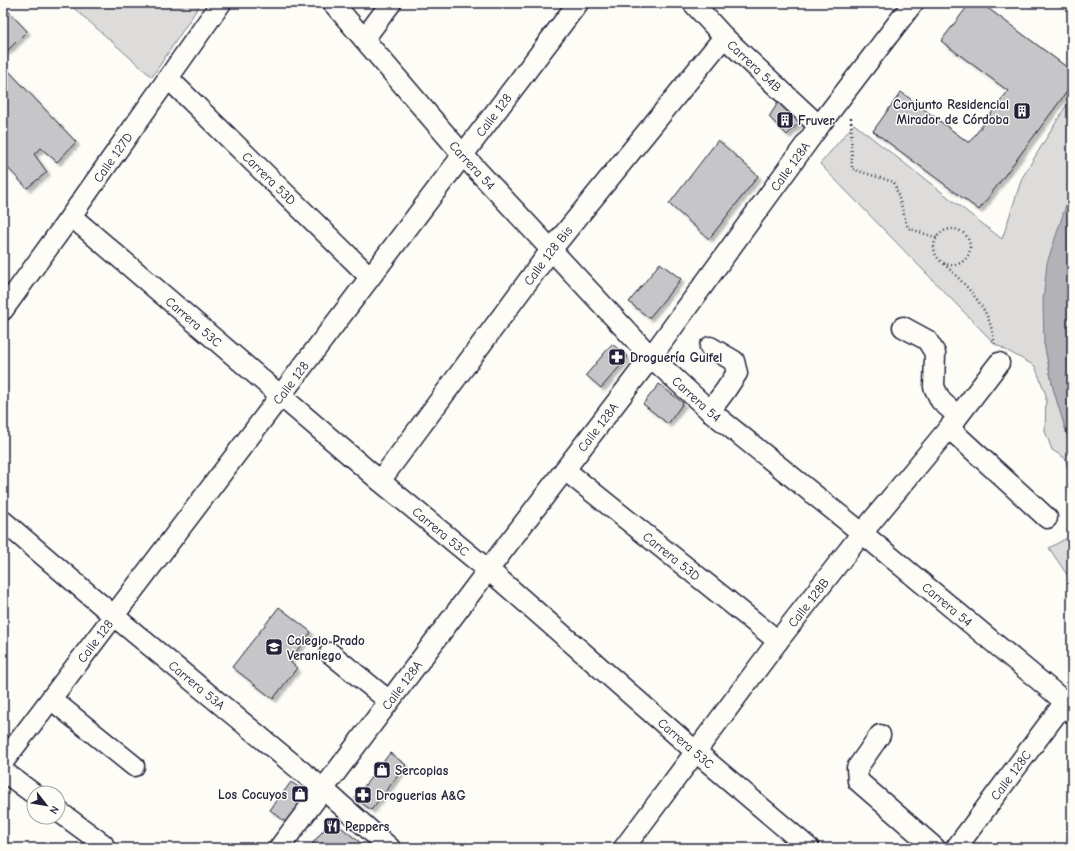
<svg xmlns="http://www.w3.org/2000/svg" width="1075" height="851" font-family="'Comic Neue',sans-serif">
  <defs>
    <filter id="shadow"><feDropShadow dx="3.5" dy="3.5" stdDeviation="1" flood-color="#0004"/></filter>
  </defs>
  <rect width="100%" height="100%" fill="#fdfcf7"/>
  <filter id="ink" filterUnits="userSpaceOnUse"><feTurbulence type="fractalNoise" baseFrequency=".025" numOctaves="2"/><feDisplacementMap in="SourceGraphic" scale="8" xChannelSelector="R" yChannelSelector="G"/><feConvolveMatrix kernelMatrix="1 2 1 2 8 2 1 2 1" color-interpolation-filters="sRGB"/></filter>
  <g filter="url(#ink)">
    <g fill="#dddcdb" stroke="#807f8b">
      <polygon points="68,3 201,3 152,77"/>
      <polygon points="1072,96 1072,192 1068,199 1044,343 1053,388 1072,451 1072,484 1065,458 1052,450 1045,431 1046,395 1035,366 995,344 820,164 854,124 1002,239 1022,178"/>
      <polygon points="1072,535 1072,582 1049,548"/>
    </g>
    <polygon fill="#b2b2b7" stroke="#787885" points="1072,192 1072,451 1053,388 1044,343 1043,301 1047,263 1068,199"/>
    <g fill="#c6c6c8" stroke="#22223b" filter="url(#shadow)">
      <polygon points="970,3 981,3 1072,71 1072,85 979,210 873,131 901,92 969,143 1008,91 941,41"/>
      <polygon points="3,6 27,31 6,52 3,49"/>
      <polygon points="3,65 76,142 57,162 41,148 34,154 47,172 27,188 3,163"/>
      <polygon points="779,101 800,122 787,135 769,117"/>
      <polygon points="718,140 758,176 709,239 669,204"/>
      <polygon points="660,263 681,279 649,318 629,302"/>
      <polygon points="612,344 628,357 601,388 586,375"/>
      <polygon points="659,384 683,403 668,424 643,404"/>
      <polygon points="279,607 311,632 289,661 297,668 273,699 232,667"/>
      <polygon points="390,753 406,765 371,810 355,798"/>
      <polygon points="291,782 309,794 287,823 270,810"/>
      <polygon points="332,820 367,848 318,848 312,844"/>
    </g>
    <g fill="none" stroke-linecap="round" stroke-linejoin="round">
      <defs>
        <g id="minor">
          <path id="s1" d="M 333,3 L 463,155 L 651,357 L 710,411 L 862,533 L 1052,691 L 1065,702 L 1072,713"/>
          <path id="s2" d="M 693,3 L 724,37 L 819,126"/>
          <polyline points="364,39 391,3"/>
          <path id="s3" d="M 169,79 L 370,277"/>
          <path id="s4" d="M 71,216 L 380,481 L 499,579 L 695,751 L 809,848"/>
          <path id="s5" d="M 3,310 L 71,216 L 221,3"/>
          <polyline points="903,327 927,340 935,353 934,387 941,401 958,416"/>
          <polyline points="710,411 725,391 737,373 734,361 710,347"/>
          <polyline points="949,428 1047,518"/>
          <path id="s6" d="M 565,470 L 778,641"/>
          <path id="s7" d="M 380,481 L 551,250 L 724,37"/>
          <path id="s8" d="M 3,521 L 114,616 L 323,789 L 390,848"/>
          <polyline points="330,653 389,701"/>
          <polyline points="51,699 134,766"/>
          <polyline points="880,735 857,768 858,781 935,848"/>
          <path id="s9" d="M 3,762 L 578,3"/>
          <polyline points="3,771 34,794"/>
          <polyline points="58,811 103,844"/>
          <path id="s10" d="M 279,848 L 488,570 L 651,357 L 819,126 L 913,3"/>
          <path id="s11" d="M 624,848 L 778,641 L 862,533 L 949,428 L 999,363"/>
          <path id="s12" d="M 956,848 L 1065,702"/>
        </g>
      </defs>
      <use href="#minor" stroke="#22223b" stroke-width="23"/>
      <g stroke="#22223b" stroke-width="2.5" stroke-dasharray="1 3" stroke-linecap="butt">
        <polyline points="851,118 852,169 894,182 908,228 937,238"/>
        <circle cx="952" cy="247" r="18"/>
        <path d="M 944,264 C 959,278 977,296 986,314 C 991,323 993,335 995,345"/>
      </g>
      <use href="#minor" stroke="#fdfcf7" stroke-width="20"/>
    </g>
  </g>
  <defs>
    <symbol id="building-square" viewBox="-11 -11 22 22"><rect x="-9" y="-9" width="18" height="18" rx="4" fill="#22223b" stroke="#fdfcf7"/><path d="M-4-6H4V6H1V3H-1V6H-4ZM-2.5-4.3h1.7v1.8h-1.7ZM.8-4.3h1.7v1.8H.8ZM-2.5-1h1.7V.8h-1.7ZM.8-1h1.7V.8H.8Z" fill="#fff"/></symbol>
    <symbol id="pharmacy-square" viewBox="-11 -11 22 22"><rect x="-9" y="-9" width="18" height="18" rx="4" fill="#22223b" stroke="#fdfcf7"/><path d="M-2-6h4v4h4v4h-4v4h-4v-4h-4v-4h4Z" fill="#fff"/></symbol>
    <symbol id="school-square" viewBox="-11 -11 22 22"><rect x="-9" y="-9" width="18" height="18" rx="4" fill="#22223b" stroke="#fdfcf7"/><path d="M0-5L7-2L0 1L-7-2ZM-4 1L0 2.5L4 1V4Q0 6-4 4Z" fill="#fff"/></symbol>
    <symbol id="shop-square" viewBox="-11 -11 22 22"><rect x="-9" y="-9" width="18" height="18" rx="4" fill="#22223b" stroke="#fdfcf7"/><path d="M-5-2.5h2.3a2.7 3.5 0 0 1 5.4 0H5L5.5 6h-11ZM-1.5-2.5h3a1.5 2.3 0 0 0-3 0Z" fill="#fff"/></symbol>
    <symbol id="restaurant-square" viewBox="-11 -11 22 22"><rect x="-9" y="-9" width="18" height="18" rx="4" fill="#22223b" stroke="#fdfcf7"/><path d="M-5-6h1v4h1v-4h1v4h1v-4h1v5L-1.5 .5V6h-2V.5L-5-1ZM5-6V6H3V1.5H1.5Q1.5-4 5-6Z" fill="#fff"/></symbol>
  </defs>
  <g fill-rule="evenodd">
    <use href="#building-square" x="1012" y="101" width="20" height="20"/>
    <use href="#building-square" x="775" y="110" width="20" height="20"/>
    <use href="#pharmacy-square" x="607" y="347" width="20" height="20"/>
    <use href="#school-square" x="264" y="637" width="20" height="20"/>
    <use href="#shop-square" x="372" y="760" width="20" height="20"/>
    <use href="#shop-square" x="290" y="784" width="20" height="20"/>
    <use href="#pharmacy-square" x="353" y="785" width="20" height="20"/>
    <use href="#restaurant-square" x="322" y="816" width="20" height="20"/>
  </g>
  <g text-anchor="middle" stroke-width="3" stroke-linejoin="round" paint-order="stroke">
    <g font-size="13" fill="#22223b" stroke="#fdfcf7">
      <text dy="5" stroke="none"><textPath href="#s2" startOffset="88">Carrera 54B</textPath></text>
      <text dy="5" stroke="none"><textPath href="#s9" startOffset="812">Calle 128</textPath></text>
      <text dy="5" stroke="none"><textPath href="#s5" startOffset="188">Calle 127D</textPath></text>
      <text dy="5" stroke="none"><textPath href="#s1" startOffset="214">Carrera 54</textPath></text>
      <text dy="5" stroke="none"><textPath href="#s10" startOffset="852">Calle 128A</textPath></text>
      <text dy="5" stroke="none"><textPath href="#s3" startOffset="141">Carrera 53D</textPath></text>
      <text dy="5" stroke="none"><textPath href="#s7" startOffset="281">Calle 128 Bis</textPath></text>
      <text dy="5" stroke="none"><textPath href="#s4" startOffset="162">Carrera 53C</textPath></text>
      <text dy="5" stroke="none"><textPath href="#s9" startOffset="476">Calle 128</textPath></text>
      <text dy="5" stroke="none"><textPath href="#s1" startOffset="538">Carrera 54</textPath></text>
      <text dy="5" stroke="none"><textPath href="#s10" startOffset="528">Calle 128A</textPath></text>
      <text dy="5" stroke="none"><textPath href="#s4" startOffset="486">Carrera 53C</textPath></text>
      <text dy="5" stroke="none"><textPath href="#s6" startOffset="137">Carrera 53D</textPath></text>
      <text dy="5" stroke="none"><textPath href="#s11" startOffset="307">Calle 128B</textPath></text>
      <text dy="5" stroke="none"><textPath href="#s1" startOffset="862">Carrera 54</textPath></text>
      <text dy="5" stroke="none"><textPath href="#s9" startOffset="152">Calle 128</textPath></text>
      <text dy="5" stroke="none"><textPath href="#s8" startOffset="254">Carrera 53A</textPath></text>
      <text dy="5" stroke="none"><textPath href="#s10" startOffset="204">Calle 128A</textPath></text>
      <text dy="5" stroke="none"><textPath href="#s4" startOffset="810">Carrera 53C</textPath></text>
      <text dy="5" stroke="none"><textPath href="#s12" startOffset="91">Calle 128C</textPath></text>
    </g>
    <g font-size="13" font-weight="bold" fill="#22223b" stroke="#fdfcf7" text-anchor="start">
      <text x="1009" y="109" text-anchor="end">Conjunto Residencial<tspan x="1009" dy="15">Mirador de Córdoba</tspan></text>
      <text x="798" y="125">Fruver</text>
      <text x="630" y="362">Droguería Guifel</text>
      <text x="287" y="645">Colegio Prado<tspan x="287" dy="15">Veraniego</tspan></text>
      <text x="395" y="775">Sercopias</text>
      <text x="287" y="799" text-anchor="end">Los Cocuyos</text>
      <text x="376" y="800">Droguerias A&amp;G</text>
      <text x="345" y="831">Peppers</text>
    </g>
  </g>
  <rect width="1075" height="851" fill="none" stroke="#fdfcf7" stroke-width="16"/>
  <rect x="8" y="8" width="1059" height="835" fill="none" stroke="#22223b" stroke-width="1.5" filter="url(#ink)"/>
  <g transform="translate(46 805) rotate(121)"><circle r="19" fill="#fdfcf7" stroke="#a5a5ac"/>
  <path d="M0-3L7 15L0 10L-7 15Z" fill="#22223b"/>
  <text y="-6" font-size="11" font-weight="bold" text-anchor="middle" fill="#22223b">N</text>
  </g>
</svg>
